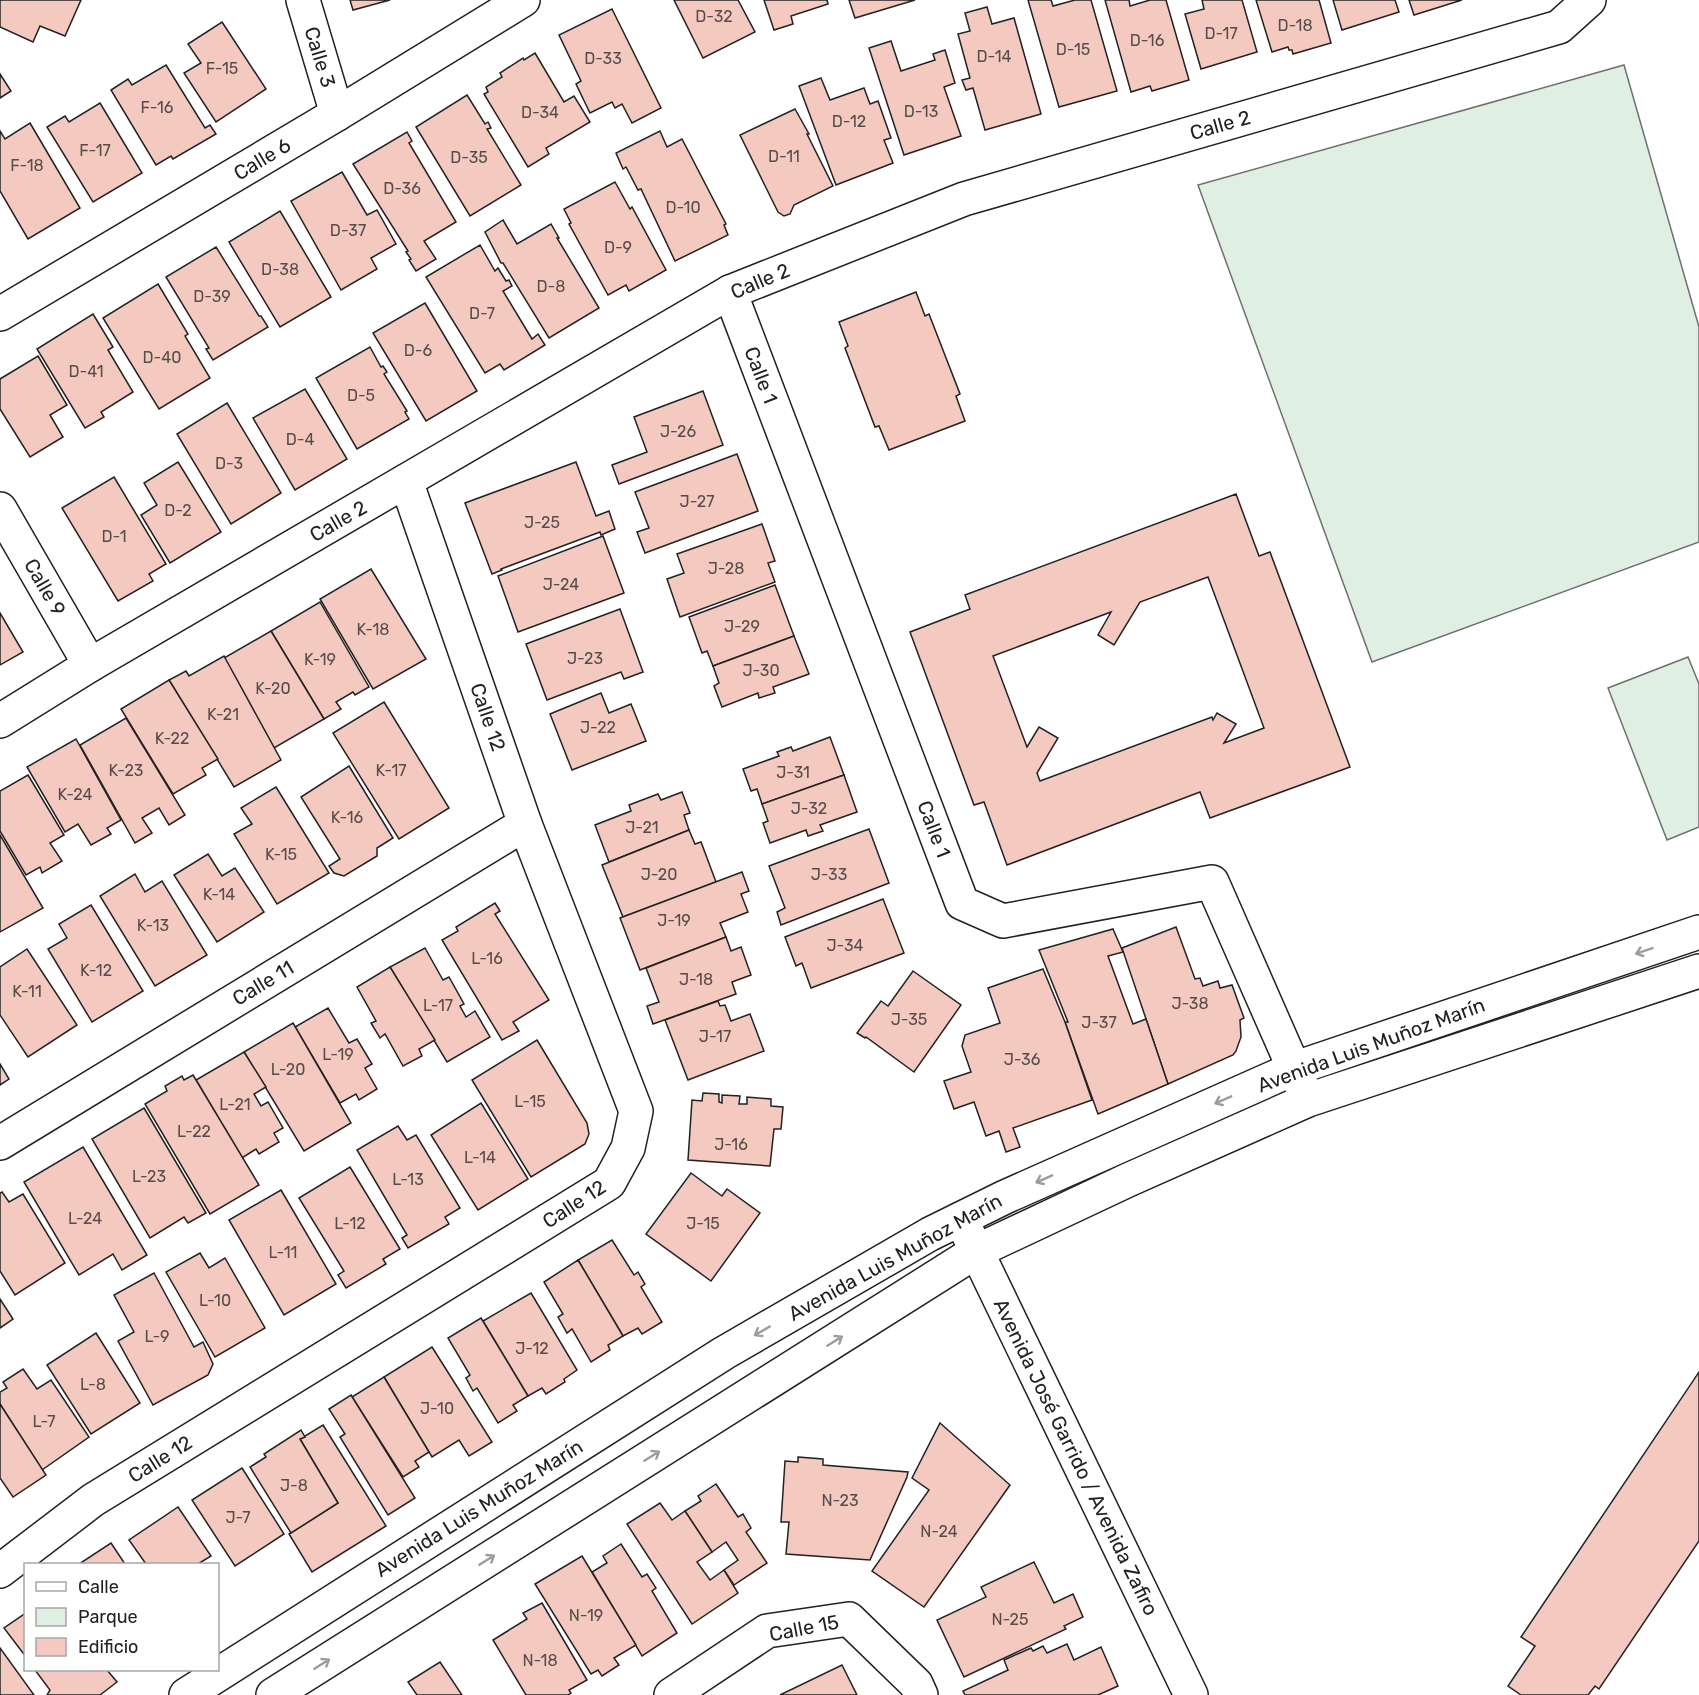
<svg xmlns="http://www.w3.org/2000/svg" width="1699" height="1695" font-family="Rubik,sans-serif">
  <rect width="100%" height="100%" fill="#fff"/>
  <g fill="#e0efe3" stroke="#6f6f6f" stroke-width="1.5">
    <polygon points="1624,65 1699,327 1699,542 1372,662 1198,185"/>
    <polygon points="1688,657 1699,684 1699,827 1667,840 1608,688"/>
  </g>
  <g fill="#f3c9c0" stroke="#222" stroke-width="1.5" fill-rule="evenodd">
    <polygon points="0,0 81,0 65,36 40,26 33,42 0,27"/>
    <polygon points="350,0 390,0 353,10"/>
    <polygon points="674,0 738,0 755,32 703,58"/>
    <polygon points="764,0 827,0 828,4 791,16 793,24 774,30"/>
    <polygon points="849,0 915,0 855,18"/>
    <polygon points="1028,0 1051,0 1053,6 1075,0 1091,0 1117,91 1059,107"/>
    <polygon points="1105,0 1129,0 1130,6 1150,0 1166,0 1189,80 1152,91 1150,86 1131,92"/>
    <polygon points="1202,0 1242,0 1257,52 1201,69 1185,14 1204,9"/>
    <polygon points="1256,0 1319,0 1331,43 1293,54 1292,50 1289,50 1288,47 1272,52"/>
    <polygon points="1333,0 1395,0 1399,12 1342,30"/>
    <polygon points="1409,0 1462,0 1414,15"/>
    <polygon points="987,7 992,24 1014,18 1041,114 985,130 973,88 966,90 962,80 970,78 958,34 970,31 965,13"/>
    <polygon points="612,9 661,108 632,123 622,104 615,108 612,102 590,113 576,84 581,81 559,35"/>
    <polygon points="222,22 266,89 216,122 184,73 201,63 188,44"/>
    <polygon points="891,41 901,71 935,60 933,54 945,50 955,83 944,87 961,136 904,155 869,48"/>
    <polygon points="535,53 564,102 574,96 590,122 546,148 549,154 528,167 484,94 488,92 486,87 502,77 500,73 523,58 524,60"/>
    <polygon points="166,65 205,128 210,125 216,134 173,159 171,156 156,165 111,90 128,79 132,85"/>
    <polygon points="0,74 11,91 0,98"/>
    <polygon points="821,78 830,100 864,88 870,104 878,101 891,138 884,140 893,163 836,185 799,86"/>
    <polygon points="467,95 485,124 488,122 491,128 487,129 521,185 470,216 416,127"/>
    <polygon points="100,103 142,173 93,202 47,127 65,116 69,122"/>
    <polygon points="795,109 809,134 807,134 833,186 794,205 790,214 784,216 778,212 740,135"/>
    <polygon points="30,123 80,208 28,239 0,191 0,131 5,139"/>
    <polygon points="660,131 667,147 682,139 726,224 724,225 728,235 675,261 641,189 638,190 626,167 623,169 616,153"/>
    <polygon points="407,132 412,141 409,143 456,222 424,241 436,259 416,271 409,260 411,259 406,252 408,251 353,164"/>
    <polygon points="342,172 367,215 377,210 396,244 371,258 377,269 341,290 291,201"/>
    <polygon points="615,182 630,209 632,207 666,270 629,291 626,285 608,295 569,224 571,223 564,209"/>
    <polygon points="280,211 331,297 280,327 229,242"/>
    <polygon points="503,220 517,244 551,224 559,238 557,238 599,308 549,338 503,263 501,263 485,232"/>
    <polygon points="480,245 495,271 498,268 506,281 509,280 512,286 503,291 532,339 538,334 545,345 504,370 500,364 485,373 426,277"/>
    <polygon points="216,247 259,316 261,316 268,327 213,360 206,349 209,348 166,277"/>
    <polygon points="158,284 188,334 185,336 210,378 159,409 103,318"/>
    <polygon points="916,292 925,316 929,314 960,394 956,396 965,421 889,450 879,426 875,427 845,348 848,346 839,322"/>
    <polygon points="425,303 477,391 426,421 373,333"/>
    <polygon points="93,314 113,347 108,350 133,392 101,412 104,417 85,428 37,349"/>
    <polygon points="370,347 381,367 383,366 387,372 384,374 407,411 405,412 409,419 357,449 316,378"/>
    <polygon points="38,356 67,405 50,415 63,437 30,457 0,409 0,379"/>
    <polygon points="305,389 347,459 295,490 253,418"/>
    <polygon points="703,391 723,445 619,484 612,465 647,452 634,417"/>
    <polygon points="227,403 281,493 231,524 177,434"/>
    <polygon points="737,454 758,511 645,553 637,532 649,528 635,492"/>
    <polygon points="178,462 221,532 170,563 141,515 157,505 144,483"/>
    <polygon points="576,462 596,516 609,511 615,529 601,535 600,532 501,569 502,570 492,574 465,503"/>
    <polygon points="114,477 166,564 149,574 153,581 118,601 62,508"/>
    <path d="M 1236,494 L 1259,556 L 1270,552 L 1350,767 L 1210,818 L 1200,792 L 1007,865 L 984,802 L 974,805 L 910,632 L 970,609 L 965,595 ZM 1208,577 L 1264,728 L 1224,743 L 1236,724 L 1217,713 L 1213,720 L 1212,717 L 1040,781 L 1037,773 L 1058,738 L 1039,727 L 1027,747 L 993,656 L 1111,612 L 1098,635 L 1114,645 L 1140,602 Z"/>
    <polygon points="762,524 775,561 768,563 775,582 680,617 667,579 684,573 677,554"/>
    <polygon points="603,536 624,593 518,632 498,576"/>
    <polygon points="371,569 426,659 373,689 320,599"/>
    <polygon points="775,585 794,636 713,666 707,651 702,653 689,617"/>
    <polygon points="320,602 369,687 355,695 353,692 336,702 341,709 324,719 271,631"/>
    <polygon points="620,609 643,672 624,679 621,672 547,700 526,644"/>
    <polygon points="0,613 23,652 0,665"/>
    <polygon points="271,631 324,719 274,748 224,658"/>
    <polygon points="794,636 809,674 773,687 775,693 759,698 758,693 722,707 714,686 719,683 713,666"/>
    <polygon points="224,656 281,760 234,787 169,680 186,671 189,676"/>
    <polygon points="169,680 218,759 202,768 206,775 173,794 121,709"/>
    <polygon points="601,693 609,713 631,704 646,741 572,770 550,714"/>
    <polygon points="384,702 449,808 399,839 333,733"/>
    <polygon points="126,718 185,815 169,825 159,808 142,818 152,833 135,843 80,745"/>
    <polygon points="830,737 844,775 762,804 757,789 751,791 743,769 779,756 777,752 791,747 793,751"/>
    <polygon points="76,739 121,820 107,828 111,834 91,845 78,824 65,832 27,767"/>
    <polygon points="349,766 393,838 377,848 377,856 344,876 334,873 329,866 340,859 301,797"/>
    <polygon points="28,775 64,835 50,843 62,861 42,873 40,867 26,875 0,831 0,791"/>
    <polygon points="844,775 857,812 820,825 823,831 808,836 806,830 770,843 763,823 768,821 762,804"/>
    <polygon points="276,787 329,873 277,904 234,834 252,824 241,808"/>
    <polygon points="682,792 690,813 684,815 689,830 609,862 595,825 631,811 629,805 658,794 661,800"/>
    <polygon points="869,829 889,883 781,925 777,912 785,908 769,866"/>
    <polygon points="689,830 695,844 701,842 716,882 623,917 602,865"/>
    <polygon points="0,835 43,908 0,932"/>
    <polygon points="208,854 222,876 235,868 264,912 217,942 174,875"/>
    <polygon points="742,872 749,891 741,894 748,912 720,923 726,937 640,970 620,918"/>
    <polygon points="135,874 145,892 162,881 207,955 155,986 100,896"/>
    <polygon points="883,899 904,953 811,988 802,963 796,966 785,937"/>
    <polygon points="495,903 500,911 495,914 549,1000 513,1022 519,1031 502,1040 442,940 458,931 456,927"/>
    <polygon points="91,905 143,991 92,1022 48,949 67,938 59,924"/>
    <polygon points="1176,927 1195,979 1200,978 1203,986 1218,981 1220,988 1232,985 1244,1018 1240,1020 1241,1037 1236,1051 1233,1055 1168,1084 1122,948"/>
    <polygon points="1113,929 1123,952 1108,956 1133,1024 1146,1019 1168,1084 1098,1114 1065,1022 1068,1022 1039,950"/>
    <polygon points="726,937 731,951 741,947 751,975 732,982 736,994 653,1024 647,1006 659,1002 646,968"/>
    <polygon points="425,948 443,980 449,977 464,1004 460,1006 466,1017 475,1011 490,1037 447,1062 390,967"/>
    <polygon points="27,949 77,1025 28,1057 0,1015 0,967"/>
    <polygon points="390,967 435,1040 419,1049 422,1056 403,1066 385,1034 380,1038 371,1023 376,1021 357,987"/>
    <polygon points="1043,969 1065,1022 1092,1100 1013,1128 1020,1147 1006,1152 999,1131 986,1136 974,1102 954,1109 944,1081 971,1072 962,1046 965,1035 1000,1023 988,988"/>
    <polygon points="913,971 961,1005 914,1072 866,1037 865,1038 857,1033 881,1001 888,1006"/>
    <polygon points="718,1001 720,1006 725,1005 731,1021 750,1014 764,1051 688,1080 665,1020"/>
    <polygon points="328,1008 349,1043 357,1039 372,1064 365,1068 377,1089 359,1100 356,1094 340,1103 295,1027"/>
    <polygon points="293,1023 351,1123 304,1151 244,1052"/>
    <polygon points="537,1040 587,1123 589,1134 585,1144 531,1177 472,1080"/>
    <polygon points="244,1052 266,1087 254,1094 261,1106 268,1102 283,1128 274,1133 279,1142 259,1154 256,1149 242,1158 196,1080"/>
    <polygon points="0,1064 9,1079 0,1085"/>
    <polygon points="193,1075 259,1185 210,1214 145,1104 167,1091 165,1086 182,1076 184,1080"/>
    <polygon points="703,1093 719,1094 719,1102 722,1103 722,1095 740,1096 739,1104 747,1104 747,1097 771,1099 771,1106 783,1107 781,1129 774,1129 770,1166 688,1160 692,1100 702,1101"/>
    <polygon points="481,1103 528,1179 478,1210 431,1135"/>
    <polygon points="144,1108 206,1213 188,1223 184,1217 150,1238 92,1139"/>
    <polygon points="398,1126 407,1140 416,1135 460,1208 445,1217 449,1224 408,1248 402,1238 407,1235 357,1150"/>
    <polygon points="83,1147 147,1255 122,1270 113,1254 79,1275 24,1182"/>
    <polygon points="350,1167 400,1249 383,1259 386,1264 346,1288 338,1275 344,1271 299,1198"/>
    <polygon points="691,1173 722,1196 727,1189 760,1213 711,1281 646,1234"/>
    <polygon points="281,1190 336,1284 284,1315 229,1220"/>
    <polygon points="2,1192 9,1202 23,1194 65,1263 15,1295 0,1271 0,1193"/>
    <polygon points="612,1240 634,1275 638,1272 645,1284 641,1287 662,1322 642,1334 638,1328 623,1336 578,1260"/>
    <polygon points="200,1253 209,1268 225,1258 265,1328 215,1357 166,1272"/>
    <polygon points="578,1260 623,1336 608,1345 610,1350 591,1362 572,1329 567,1333 558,1317 563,1314 544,1282"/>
    <polygon points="154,1273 194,1347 203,1342 213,1364 208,1375 153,1405 118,1341 134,1332 114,1295"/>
    <polygon points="531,1293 577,1370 564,1379 565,1382 546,1394 542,1388 528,1396 483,1321"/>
    <polygon points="0,1299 13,1319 0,1328"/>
    <polygon points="481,1318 528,1396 513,1405 517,1411 498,1423 477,1388 473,1391 466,1378 470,1375 448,1338"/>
    <polygon points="96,1333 140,1403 91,1434 47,1365"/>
    <polygon points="432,1347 492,1442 469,1456 459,1440 432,1457 384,1377"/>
    <polygon points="23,1369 37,1389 51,1380 89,1437 42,1470 0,1404 0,1392 7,1388 3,1382"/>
    <polygon points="1699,1372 1699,1541 1599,1689 1595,1686 1588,1695 1521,1695 1508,1686 1535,1646 1521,1637"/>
    <polygon points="384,1377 429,1452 415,1461 419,1467 403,1477 352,1397"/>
    <polygon points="351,1395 415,1498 388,1515 340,1437 345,1434 329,1409"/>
    <polygon points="0,1404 46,1475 13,1497 0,1478"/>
    <polygon points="940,1423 1010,1485 924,1607 872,1571 929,1490 912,1478"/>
    <polygon points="323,1425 386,1526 312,1572 289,1534 338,1503 300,1439"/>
    <polygon points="301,1430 305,1437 300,1439 338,1503 291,1533 250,1467 266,1457 264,1454"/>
    <polygon points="798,1457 823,1459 823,1465 908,1472 907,1477 870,1560 786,1554 789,1522 781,1522 785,1461 798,1462"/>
    <polygon points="242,1468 284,1534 235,1566 192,1500"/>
    <polygon points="716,1484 738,1517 743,1514 751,1528 746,1532 767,1563 734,1585 724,1570 738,1560 726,1542 712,1552 685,1511 701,1501 698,1496"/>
    <polygon points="660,1503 672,1520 685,1511 712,1552 697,1562 710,1580 724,1570 738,1593 692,1624 627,1524"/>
    <polygon points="178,1507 211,1556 198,1564 146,1564 129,1540"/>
    <polygon points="111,1543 125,1564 79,1564"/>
    <polygon points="621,1544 642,1577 647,1574 656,1588 652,1591 677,1633 642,1656 592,1572 607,1563 603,1556"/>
    <polygon points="582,1556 636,1645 614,1658 619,1665 602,1676 598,1670 591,1674 535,1584"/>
    <polygon points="1034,1562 1054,1603 1073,1594 1083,1617 1064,1626 1066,1629 964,1677 937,1620 986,1597 981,1587"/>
    <polygon points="542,1603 587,1680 569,1690 571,1693 568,1695 526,1695 493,1640 527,1619 523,1613"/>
    <polygon points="26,1613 26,1657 4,1628"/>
    <polygon points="1067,1644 1074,1660 1101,1647 1118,1686 1098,1695 965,1695 963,1691 1008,1670 1004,1660 1031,1648 1033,1651 1043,1646 1047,1653"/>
    <polygon points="0,1648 34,1695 0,1695"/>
    <polygon points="440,1662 462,1695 417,1695 408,1682"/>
    <polygon points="842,1665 857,1695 780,1695"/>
    <polygon points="35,1670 107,1670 117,1682 100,1695 47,1695 50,1690"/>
  </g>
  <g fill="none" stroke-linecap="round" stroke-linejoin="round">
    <defs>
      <g id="minor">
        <polyline points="303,0 337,114"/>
        <polyline points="730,292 962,903 1003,921 1212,882 1306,1096"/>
        <polyline points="0,314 337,114 523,0"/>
        <polyline points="0,509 90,665"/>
        <polyline points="0,721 90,665 730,292 964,199 1559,27 1589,0"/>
        <polyline points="0,1143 525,824"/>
        <polyline points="0,1571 93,1500 609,1183 628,1148 636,1111 525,824 406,481"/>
        <polyline points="671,1695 767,1631 849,1619 916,1684 921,1695"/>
      </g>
      <polyline id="tertiary" points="961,1219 1191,1695"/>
      <g id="primary">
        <polyline points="186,1695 724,1353 930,1234 1005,1197 1293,1069 1699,932"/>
        <polyline points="273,1695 977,1251 1128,1180 1308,1100 1699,971"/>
      </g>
    </defs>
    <use href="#minor" stroke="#222" stroke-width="36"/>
    <use href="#tertiary" stroke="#222" stroke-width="36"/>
    <use href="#primary" stroke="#222" stroke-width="36"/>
    <use href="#minor" stroke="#fff" stroke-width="33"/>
    <use href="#tertiary" stroke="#fff" stroke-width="33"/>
    <use href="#primary" stroke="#fff" stroke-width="33"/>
  </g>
  <defs><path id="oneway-shaft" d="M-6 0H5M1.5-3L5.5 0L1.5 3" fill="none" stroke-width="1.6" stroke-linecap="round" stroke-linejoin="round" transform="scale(1.5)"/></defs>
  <g stroke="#9c9c9c">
    <use href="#oneway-shaft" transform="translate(1644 951) rotate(161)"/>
    <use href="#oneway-shaft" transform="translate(1223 1100) rotate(156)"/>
    <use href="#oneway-shaft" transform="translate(1044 1179) rotate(156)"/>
    <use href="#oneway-shaft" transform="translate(762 1331) rotate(150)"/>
    <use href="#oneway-shaft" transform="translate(835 1341) rotate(-32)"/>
    <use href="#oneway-shaft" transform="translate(652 1456) rotate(-32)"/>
    <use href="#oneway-shaft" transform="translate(487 1560) rotate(-32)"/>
    <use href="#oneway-shaft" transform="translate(322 1664) rotate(-32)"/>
  </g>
  <g text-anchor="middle" stroke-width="4.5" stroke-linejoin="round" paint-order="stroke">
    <g font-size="16" fill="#564c4a">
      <text x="714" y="22">D-32</text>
      <text x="1295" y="31">D-18</text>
      <text x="1221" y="39">D-17</text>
      <text x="1147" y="46">D-16</text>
      <text x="1073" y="55">D-15</text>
      <text x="994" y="62">D-14</text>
      <text x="603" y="64">D-33</text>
      <text x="222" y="74">F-15</text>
      <text x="157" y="113">F-16</text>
      <text x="921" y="117">D-13</text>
      <text x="540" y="118">D-34</text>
      <text x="849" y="127">D-12</text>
      <text x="95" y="156">F-17</text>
      <text x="784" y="162">D-11</text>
      <text x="469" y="163">D-35</text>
      <text x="27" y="171">F-18</text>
      <text x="402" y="194">D-36</text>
      <text x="683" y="213">D-10</text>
      <text x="348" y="236">D-37</text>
      <text x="618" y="253">D-9</text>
      <text x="280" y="275">D-38</text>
      <text x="551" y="292">D-8</text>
      <text x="212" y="302">D-39</text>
      <text x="482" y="319">D-7</text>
      <text x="418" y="356">D-6</text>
      <text x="162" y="363">D-40</text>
      <text x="86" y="377">D-41</text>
      <text x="361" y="401">D-5</text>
      <text x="678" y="437">J-26</text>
      <text x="300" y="445">D-4</text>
      <text x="229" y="469">D-3</text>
      <text x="697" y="507">J-27</text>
      <text x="178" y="516">D-2</text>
      <text x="542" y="528">J-25</text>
      <text x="114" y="542">D-1</text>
      <text x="726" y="574">J-28</text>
      <text x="561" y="590">J-24</text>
      <text x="742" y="632">J-29</text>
      <text x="373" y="635">K-18</text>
      <text x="585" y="664">J-23</text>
      <text x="320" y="665">K-19</text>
      <text x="761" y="676">J-30</text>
      <text x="273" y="694">K-20</text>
      <text x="223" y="720">K-21</text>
      <text x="598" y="733">J-22</text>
      <text x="172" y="744">K-22</text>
      <text x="126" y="776">K-23</text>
      <text x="391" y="776">K-17</text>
      <text x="793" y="778">J-31</text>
      <text x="75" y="800">K-24</text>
      <text x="809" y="814">J-32</text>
      <text x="347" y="823">K-16</text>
      <text x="642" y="833">J-21</text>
      <text x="281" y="860">K-15</text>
      <text x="659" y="880">J-20</text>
      <text x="829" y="880">J-33</text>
      <text x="219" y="900">K-14</text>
      <text x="674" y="926">J-19</text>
      <text x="153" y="931">K-13</text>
      <text x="845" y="951">J-34</text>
      <text x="487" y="964">L-16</text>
      <text x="96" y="976">K-12</text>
      <text x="696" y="985">J-18</text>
      <text x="27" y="997">K-11</text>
      <text x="1190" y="1009">J-38</text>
      <text x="438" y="1011">L-17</text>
      <text x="909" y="1025">J-35</text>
      <text x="1099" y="1028">J-37</text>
      <text x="715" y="1042">J-17</text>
      <text x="338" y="1060">L-19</text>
      <text x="1022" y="1065">J-36</text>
      <text x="288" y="1075">L-20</text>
      <text x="530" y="1107">L-15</text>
      <text x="235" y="1110">L-21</text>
      <text x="194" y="1137">L-22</text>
      <text x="731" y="1150">J-16</text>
      <text x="480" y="1163">L-14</text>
      <text x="149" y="1182">L-23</text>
      <text x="408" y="1185">L-13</text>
      <text x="85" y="1224">L-24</text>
      <text x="350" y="1229">L-12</text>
      <text x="703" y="1229">J-15</text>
      <text x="283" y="1258">L-11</text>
      <text x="215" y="1306">L-10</text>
      <text x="157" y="1342">L-9</text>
      <text x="532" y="1354">J-12</text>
      <text x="93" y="1390">L-8</text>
      <text x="437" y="1414">J-10</text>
      <text x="44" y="1427">L-7</text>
      <text x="294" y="1491">J-8</text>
      <text x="840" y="1506">N-23</text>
      <text x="238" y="1523">J-7</text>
      <text x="939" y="1537">N-24</text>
      <text x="586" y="1621">N-19</text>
      <text x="1010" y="1625">N-25</text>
      <text x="540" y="1666">N-18</text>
    </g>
    <g font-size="20" fill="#222" stroke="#fff">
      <text transform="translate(320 57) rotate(73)" y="7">Calle 3</text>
      <text transform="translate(1220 125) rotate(-16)" y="7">Calle 2</text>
      <text transform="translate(262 159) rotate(-31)" y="7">Calle 6</text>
      <text transform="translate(760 281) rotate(-23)" y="7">Calle 2</text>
      <text transform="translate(761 375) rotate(69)" y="7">Calle 1</text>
      <text transform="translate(338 521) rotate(-30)" y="7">Calle 2</text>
      <text transform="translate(45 587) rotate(60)" y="7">Calle 9</text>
      <text transform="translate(488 717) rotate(71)" y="7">Calle 12</text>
      <text transform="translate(934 829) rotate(69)" y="7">Calle 1</text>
      <text transform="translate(263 983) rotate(-31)" y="7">Calle 11</text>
      <text transform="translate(1371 1045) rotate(-20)" y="7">Avenida Luis Muñoz Marín</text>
      <text transform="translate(574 1204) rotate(-33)" y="7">Calle 12</text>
      <text transform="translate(895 1257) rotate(-29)" y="7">Avenida Luis Muñoz Marín</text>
      <text transform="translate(1076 1457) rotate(64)" y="7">Avenida José Garrido / Avenida Zafiro</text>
      <text transform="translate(160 1459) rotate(-32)" y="7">Calle 12</text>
      <text transform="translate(479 1508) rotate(-32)" y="7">Avenida Luis Muñoz Marín</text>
      <text transform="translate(804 1628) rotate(-11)" y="7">Calle 15</text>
    </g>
  </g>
  <rect x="24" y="1563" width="195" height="108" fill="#ffffff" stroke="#a7a7a7" stroke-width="1.5"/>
  <rect x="36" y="1582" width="30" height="9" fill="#ffffff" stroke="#a7a7a7" stroke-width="1.5"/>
  <text x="78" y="1593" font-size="18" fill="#222222">Calle</text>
  <rect x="36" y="1608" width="30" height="18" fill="#e0efe3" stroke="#a7a7a7" stroke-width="1.5"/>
  <text x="78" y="1623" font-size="18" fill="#222222">Parque</text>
  <rect x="36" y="1638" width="30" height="18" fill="#f3c9c0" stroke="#a7a7a7" stroke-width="1.5"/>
  <text x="78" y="1653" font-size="18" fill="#222222">Edificio</text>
</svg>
